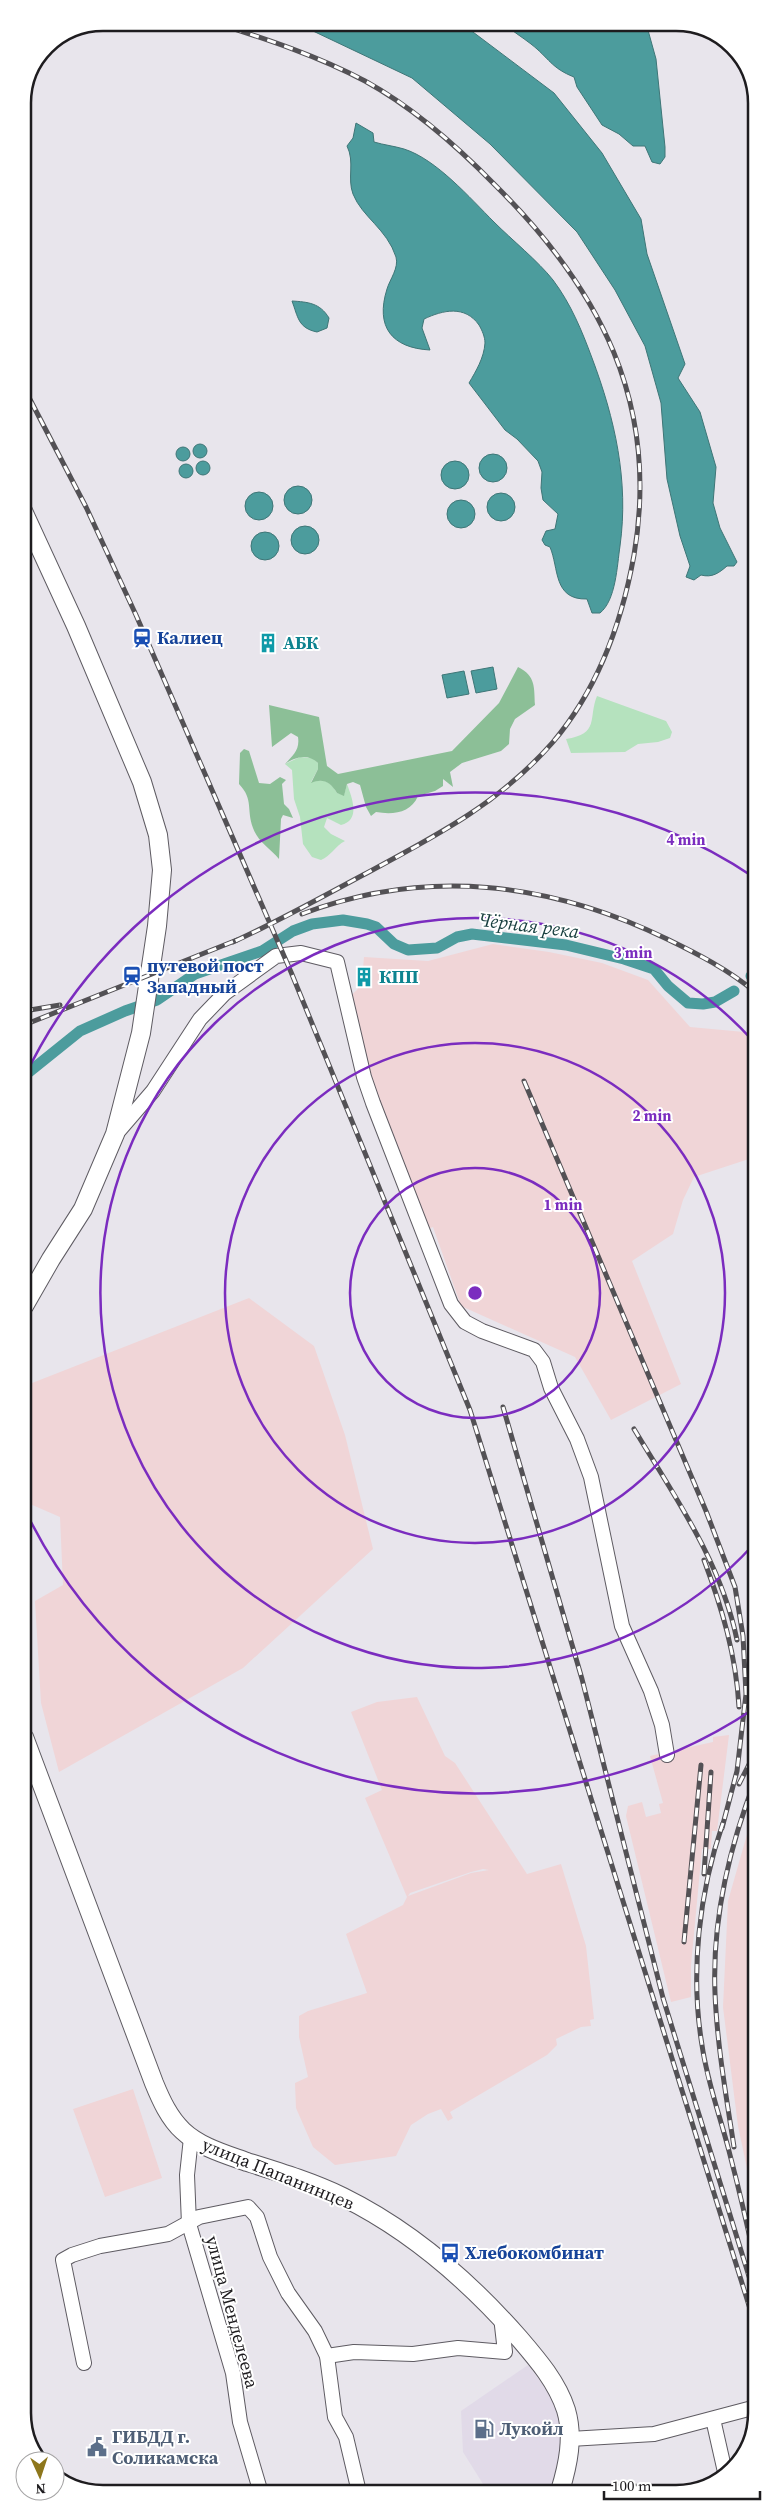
<svg xmlns="http://www.w3.org/2000/svg" width="779" height="2516" font-family="'Source Serif 4',serif">
  <rect width="100%" height="100%" fill="#e8e5ec"/>
  <polygon fill="#e1dae8" points="528,2365 554,2400 564,2431 551,2491 488,2492 463,2452 461,2411"/>
  <g fill="#f0d5d7" fill-rule="evenodd">
    <polygon points="493,944 549,952 602,963 648,980 690,1027 755,1033 755,1157 694,1177 683,1200 673,1234 632,1261 681,1384 611,1420 575,1357 461,1306 433,1227 428,1229 380,1104 349,997 357,990 362,980 364,957 428,961"/>
    <polygon points="249,1298 314,1346 345,1435 373,1549 243,1668 59,1772 41,1703 35,1601 63,1585 60,1517 30,1504 24,1432 24,1408 29,1407 27,1385"/>
    <path d="M 417,1697 L 445,1756 L 455,1763 L 527,1874 L 561,1864 L 586,1946 L 594,2019 L 590,2020 L 591,2026 L 581,2027 L 556,2039 L 557,2045 L 547,2055 L 450,2112 L 453,2118 L 448,2121 L 441,2109 L 428,2114 L 411,2125 L 396,2156 L 335,2165 L 313,2147 L 296,2108 L 295,2083 L 308,2077 L 299,2037 L 299,2016 L 308,2011 L 367,1993 L 346,1934 L 403,1905 L 407,1897 L 365,1798 L 382,1790 L 351,1712 L 377,1702 ZM 483,1869 L 489,1870 L 471,1873 L 408,1896 L 410,1893 L 471,1872 Z"/>
    <polygon points="729,1735 717,1831 712,1831 711,1849 702,1849 691,1965 691,1997 671,2002 626,1816 628,1806 642,1802 646,1817 661,1813 659,1804 663,1803 650,1756 713,1742 713,1737"/>
    <polygon points="756,1803 756,2211 738,2126 723,2007 728,1901"/>
    <polygon points="133,2089 162,2178 105,2197 73,2109"/>
  </g>
  <g fill="#b5e2be">
    <path d="M 597,696 L 666,721 L 672,732 L 670,738 L 658,742 L 638,744 L 625,752 L 571,753 L 566,739 C 600,734 588,718 597,696 Z"/>
    <path d="M 300,757 L 313,758 L 318,763 L 318,769 L 311,782 C 324,778 331,782 337,793 L 344,795 L 347,784 C 352,798 361,820 341,825 L 327,818 L 324,827 L 331,834 L 345,841 C 335,846 331,856 321,860 L 312,857 L 303,844 L 300,817 L 294,799 L 292,770 L 285,764 Z"/>
  </g>
  <g fill="#8cbf97">
    <path d="M 518,667 C 536,676 534,687 535,705 L 515,719 L 510,729 L 509,744 L 501,751 L 462,763 L 450,772 L 453,787 L 443,779 L 443,786 L 435,791 L 418,796 C 411,813 393,815 376,812 L 371,816 L 366,807 L 360,785 L 353,782 L 347,784 L 344,796 L 337,793 C 330,782 323,778 311,783 L 318,769 L 318,763 C 308,753 295,757 285,764 C 293,755 300,750 298,737 L 291,733 L 272,747 L 269,705 L 319,717 L 327,766 L 338,774 L 452,751 L 499,703 Z"/>
    <path d="M 244,749 L 249,751 L 259,783 L 270,784 L 280,777 L 286,780 L 282,784 L 284,804 L 289,809 L 293,818 L 283,815 L 281,819 L 279,859 C 270,848 258,842 253,828 C 246,809 254,800 239,784 L 240,753 Z"/>
  </g>
  <g fill="#4c9c9d" stroke="#3e7677">
    <path d="M 317,23 L 461,23 L 554,93 L 602,153 L 641,219 L 647,254 L 685,364 L 678,378 L 700,412 L 716,467 L 713,503 L 720,528 L 737,562 L 734,566 L 727,566 C 719,573 712,578 701,575 L 694,580 L 686,577 L 690,566 L 680,536 L 667,479 L 661,403 L 645,346 L 615,290 L 577,232 L 490,144 L 412,78 L 313,31 Z"/>
    <path d="M 503,23 L 646,23 L 656,59 L 665,147 L 665,157 L 660,164 L 652,162 L 645,146 L 633,146 L 619,134 L 602,125 L 577,87 L 574,77 C 551,68 549,58 531,44 C 522,37 512,31 503,23 Z"/>
    <path d="M 356,123 L 373,133 L 374,142 C 384,145 394,146 404,149 C 436,159 470,198 494,222 C 512,240 538,261 553,280 C 571,304 582,331 592,358 C 615,419 629,481 620,546 C 617,566 616,600 600,613 L 592,613 L 587,599 C 553,600 559,568 550,547 L 545,545 L 542,540 L 546,531 L 555,529 L 558,514 L 543,500 L 541,488 L 542,472 L 538,461 L 517,439 L 505,430 L 469,383 C 476,371 484,358 485,343 C 485,337 482,330 479,325 C 465,305 443,310 424,319 L 422,328 L 430,350 C 392,348 375,327 387,289 C 390,279 399,268 396,257 C 387,229 362,217 353,194 C 347,178 355,162 347,146 L 353,138 Z"/>
    <path d="M 292,301 C 308,302 320,303 329,318 L 327,328 L 317,332 C 298,328 298,317 292,301 Z"/>
    <circle cx="200" cy="451" r="7"/>
    <circle cx="183" cy="454" r="7"/>
    <circle cx="493" cy="468" r="14"/>
    <circle cx="455" cy="475" r="14"/>
    <circle cx="203" cy="468" r="7"/>
    <circle cx="186" cy="471" r="7"/>
    <circle cx="298" cy="500" r="14"/>
    <circle cx="259" cy="506" r="14"/>
    <circle cx="501" cy="507" r="14"/>
    <circle cx="461" cy="514" r="14"/>
    <circle cx="305" cy="540" r="14"/>
    <circle cx="265" cy="546" r="14"/>
    <polygon points="493,667 497,689 476,693 471,671"/>
    <polygon points="464,671 469,694 447,698 442,675"/>
  </g>
  <g fill="none" stroke-linecap="round" stroke-linejoin="round">
    <g stroke="#4c9c9d" stroke-width="11">
      <polyline points="751,976 755,972"/>
      <polyline points="24,1076 80,1031 125,1011 157,1000 195,974 262,951 293,931 312,924 343,920 367,924 376,927 394,944 408,950 437,948 457,937 472,934 566,945 624,959 654,969 668,986 688,1003 703,1004 715,1002 734,991"/>
    </g>
    <defs>
      <g id="minor">
        <polyline points="116,1134 153,1091 200,1019 225,993 276,956 301,953 337,962 364,1077 373,1103 451,1304 465,1322 482,1331 534,1350 543,1362 551,1388 577,1439 591,1477 622,1626 651,1691 662,1725 667,1755"/>
        <polyline points="191,2138 187,2175 189,2224 233,2373 240,2422 261,2493"/>
        <polyline points="327,2356 354,2352 413,2354 458,2348 505,2352 501,2317"/>
        <polyline points="84,2363 63,2260 72,2255 100,2246 168,2234 199,2217 248,2207 257,2217 270,2257 288,2293 315,2331 327,2356 335,2417 346,2437 359,2492"/>
        <polyline points="713,2419 725,2472"/>
        <polyline points="570,2439 654,2434 756,2407"/>
      </g>
      <g id="major">
        <polyline points="23,511 76,626 142,782 158,835 162,870 157,926 141,1033 115,1134 83,1209 51,1259 24,1306"/>
        <path d="M 24,1737 L 154,2083 C 161,2100 169,2118 183,2131 C 200,2147 225,2154 247,2162 C 279,2172 312,2182 343,2197 C 412,2231 468,2280 519,2338 C 537,2359 557,2382 566,2410 C 574,2437 568,2465 560,2491"/>
      </g>
    </defs>
    <use href="#minor" stroke="#5e5b62" stroke-width="16"/>
    <use href="#major" stroke="#5e5b62" stroke-width="20"/>
    <use href="#minor" stroke="#fff" stroke-width="14"/>
    <use href="#major" stroke="#fff" stroke-width="18"/>
    <defs>
      <g id="rail">
        <path d="M 216,23 C 266,39 318,56 365,81 C 414,108 456,145 495,185 C 600,289 660,403 634,555 C 622,622 597,690 553,742 C 499,804 434,837 363,875 C 320,898 277,922 233,942"/>
        <polyline points="23,386 86,507 136,615 291,972 470,1410 756,2328"/>
        <path d="M 302,914 C 426,867 550,882 667,939 C 698,954 729,970 755,992"/>
        <polyline points="24,1011 60,1005"/>
        <polyline points="24,1025 237,940"/>
        <polyline points="524,1081 706,1511 735,1587 743,1636 746,1694 737,1771 722,1828"/>
        <polyline points="503,1407 582,1679 663,1998 756,2299"/>
        <path d="M 634,1429 C 675,1497 721,1562 737,1640"/>
        <path d="M 704,1560 C 722,1608 736,1655 739,1707"/>
        <polyline points="739,1784 756,1751"/>
        <path d="M 723,1823 C 699,1892 690,1973 702,2045 C 707,2081 720,2116 729,2151 C 739,2189 748,2228 756,2266"/>
        <polyline points="704,1874 711,1772"/>
        <polyline points="684,1942 701,1765"/>
        <path d="M 734,2147 C 726,2095 717,2044 715,1993 C 712,1919 729,1847 756,1778"/>
      </g>
    </defs>
    <use href="#rail" stroke="#535155" stroke-width="5"/>
    <use href="#rail" stroke="#fff" stroke-width="3" stroke-dasharray="9" stroke-linecap="butt"/>
  </g>
  <g fill="none" stroke="#7b2cbf" stroke-width="2.5">
    <circle cx="475" cy="1293" r="125"/>
    <circle cx="475" cy="1293" r="250"/>
    <path d="M754 1544A375 375 0 1 1 754 1042"/>
    <path d="M755 1708A500 500 0 0 1 26 1512M24 1078A500 500 0 0 1 755 878"/>
  </g>
  <defs>
    <symbol id="station-bare" viewBox="-9 -9 18 18"><path d="M-3-6H3Q5-6 5-4V2Q5 4 3 4L4.5 6H3L1.5 4h-3L-3 6H-4.5L-3 4Q-5 4-5 2V-4Q-5-6-3-6ZM-3.5-4v3h7v-3ZM-3.5 1v1.5H-2V1ZM2 1v1.5H3.5V1Z" fill="#1a4fb4" stroke="#fff" stroke-width="2.5" paint-order="stroke"/></symbol>
    <symbol id="building-bare" viewBox="-9 -9 18 18"><path d="M-4-6H4V6H1V3H-1V6H-4ZM-2.5-4.3h1.7v1.8h-1.7ZM.8-4.3h1.7v1.8H.8ZM-2.5-1h1.7V.8h-1.7ZM.8-1h1.7V.8H.8Z" fill="#0f9aa8" stroke="#fff" stroke-width="2.5" paint-order="stroke"/></symbol>
    <symbol id="bus-bare" viewBox="-9 -9 18 18"><path d="M-5-6H5V4H4V6H2V4H-2V6H-4V4H-5ZM-3.5-4V0h7V-4ZM-3.5 1.2v1.5H-2V1.2ZM2 1.2v1.5H3.5V1.2Z" fill="#1a4fb4" stroke="#fff" stroke-width="2.5" paint-order="stroke"/></symbol>
    <symbol id="fuel-bare" viewBox="-9 -9 18 18"><path d="M-5.5-6h7V0h2V4h1.3V-2.5L3-4.5l.8-.8L6-3V5H2.5V1h-1V6h-7ZM-4.2-4.7v3.2H.2V-4.7Z" fill="#5c6f8a" stroke="#fff" stroke-width="2.5" paint-order="stroke"/></symbol>
    <symbol id="civic-bare" viewBox="-9 -9 18 18"><path d="M-.6-6.5H3V-4.5H.6V-3L4-1V1h2V6H-6V1h2V-1L-.6-3ZM-1.2 2.5V6h2.4V2.5Z" fill="#5c6f8a" stroke="#fff" stroke-width="2.5" paint-order="stroke"/></symbol>
  </defs>
  <g fill-rule="evenodd">
    <use href="#station-bare" x="128" y="624" width="28" height="28"/>
    <use href="#building-bare" x="254" y="629" width="28" height="28"/>
    <use href="#station-bare" x="118" y="962" width="28" height="28"/>
    <use href="#building-bare" x="350" y="963" width="28" height="28"/>
    <use href="#bus-bare" x="436" y="2239" width="28" height="28"/>
    <use href="#fuel-bare" x="470" y="2415" width="28" height="28"/>
    <use href="#civic-bare" x="83" y="2433" width="28" height="28"/>
  </g>
  <g text-anchor="middle" stroke-width="4" stroke-linejoin="round" paint-order="stroke">
    <g font-size="18" font-weight="bold" fill="#164399" stroke="#fff" text-anchor="start">
      <text x="157" y="644">Калиец</text>
      <text x="147" y="972">путевой пост<tspan x="147" dy="21">Западный</tspan></text>
      <text x="465" y="2259">Хлебокомбинат</text>
    </g>
    <g font-size="18" font-weight="bold" fill="#0d838f" stroke="#fff" text-anchor="start">
      <text x="283" y="649">АБК</text>
      <text x="379" y="983">КПП</text>
    </g>
    <g font-size="18" fill="#1e1c1f" stroke="#fff">
      <text transform="translate(278 2174) rotate(22)" y="6">улица Папанинцев</text>
      <text transform="translate(232 2312) rotate(75)" y="6">улица Менделеева</text>
    </g>
    <g font-size="18" font-weight="bold" fill="#4e5e75" stroke="#fff" text-anchor="start">
      <text x="499" y="2435">Лукойл</text>
      <text x="112" y="2443">ГИБДД г.<tspan x="112" dy="21">Соликамска</tspan></text>
    </g>
    <g font-size="19" font-style="italic" fill="#163d3d" stroke="#fff">
      <text transform="translate(529 925) rotate(7)" y="7">Чёрная река</text>
    </g>
  </g>
  <path d="M0 0H779V2516H0ZM103 31H676A72 72 0 0 1 748 103V2413A72 72 0 0 1 676 2485H103A72 72 0 0 1 31 2413V103A72 72 0 0 1 103 31Z" fill="#fff" fill-rule="evenodd"/>
  <path fill="none" stroke="#1e1c1f" stroke-width="2.5" d="M103 31H676A72 72 0 0 1 748 103V2413A72 72 0 0 1 676 2485H103A72 72 0 0 1 31 2413V103A72 72 0 0 1 103 31Z"/>
  <circle cx="475" cy="1293" r="8" fill="#7b2cbf" stroke="#fff" stroke-width="2.5"/>
  <g font-size="15" text-anchor="middle" font-weight="bold" fill="#7b2cbf" stroke="#fff" stroke-width="4" stroke-linejoin="round" paint-order="stroke">
    <text x="686" y="845">4 min</text>
    <text x="633" y="958">3 min</text>
    <text x="652" y="1121">2 min</text>
    <text x="563" y="1210">1 min</text>
  </g>
  <g transform="translate(40 2476) rotate(177)"><circle r="24" fill="#ffffff" stroke="#a5a4a5"/>
  <path d="M0-4L9 19L0 12L-9 19Z" fill="#8e771c"/>
  <text y="-8" font-size="14" font-weight="bold" text-anchor="middle" fill="#1e1c1f">N</text>
  </g>
  <path d="M604 2491v8h156v-8" fill="none" stroke="#1e1c1f" stroke-width="2.5"/>
  <text x="612" y="2491" font-size="15" fill="#1e1c1f" stroke="#ffffff" stroke-width="4" paint-order="stroke">100 m</text>
</svg>
